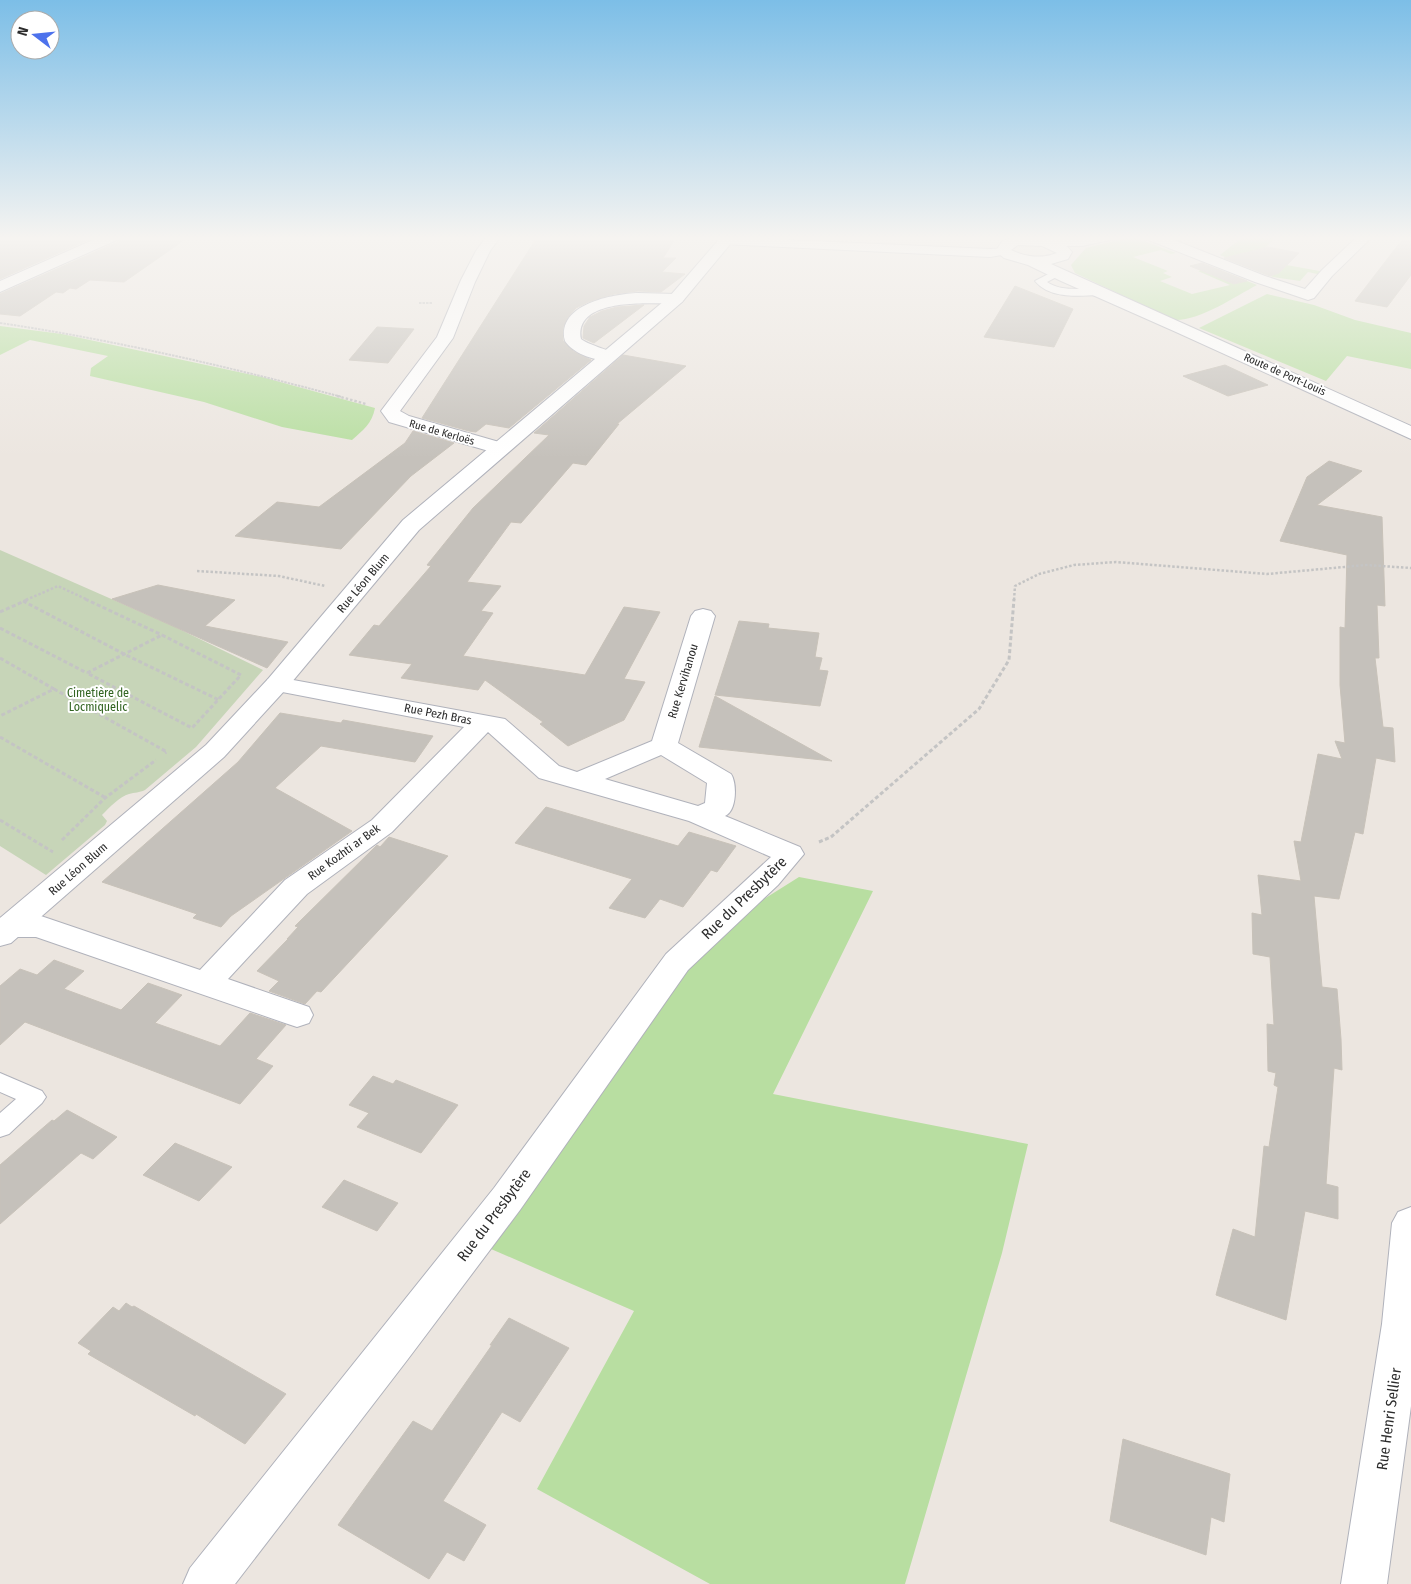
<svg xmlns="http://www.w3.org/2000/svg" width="1411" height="1584" font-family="'Fira Sans Condensed',sans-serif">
  <rect width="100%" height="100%" fill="#ece6e0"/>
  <g fill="#b8dea1">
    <polygon points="1244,236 1277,236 1254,259 1325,272 1322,275 1308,272 1300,281 1273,277 1220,255"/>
    <path d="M 1126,238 L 1136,238 L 1176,253 L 1171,254 L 1161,250 L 1133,257 L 1168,271 L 1163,273 L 1172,277 L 1160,281 L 1192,294 L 1230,285 L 1198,271 L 1215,268 L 1257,285 C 1234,297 1200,321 1174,320 L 1075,273 L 1071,265 L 1086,248 Z"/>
    <polygon points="1267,294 1314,305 1355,320 1411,333 1411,369 1347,356 1326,381 1199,328"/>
    <path d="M 0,326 L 62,334 L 262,377 L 375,408 C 372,424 363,430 352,440 L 282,427 L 204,402 L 90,376 L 91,368 L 108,356 L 30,340 L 0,355 Z"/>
    <polygon points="799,877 873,891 773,1094 1028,1144 1002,1253 905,1584 710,1584 537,1489 634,1311 491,1249 665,994 724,924"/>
  </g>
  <path fill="#c7d5b8" d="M 0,550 L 175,627 L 263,670 L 196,747 L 145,790 C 139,793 135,792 129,794 C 120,796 109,808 102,815 L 107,821 L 105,825 L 46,875 L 0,846 Z"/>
  <g fill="#c5c1bb" stroke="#c8c2b9">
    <polygon points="0,236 87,236 90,239 0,279"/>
    <polygon points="123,236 190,236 124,282 90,280 76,289 70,288 63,293 56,292 20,316 0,314 0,294 120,241"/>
    <polygon points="1405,236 1411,236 1411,275 1387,307 1355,301"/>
    <polygon points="536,239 674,241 663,258 676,258 662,272 685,274 661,292 638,291 614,294 588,302 576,308 568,317 563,328 563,341 573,351 591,360 509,428 486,424 476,432 469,431 422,418"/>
    <polygon points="1268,247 1299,253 1279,273 1270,276 1224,258"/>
    <polygon points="1202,263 1247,281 1234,284 1190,266"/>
    <polygon points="1015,286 1073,309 1054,347 984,337"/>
    <polygon points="644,305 594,343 583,338 584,326 590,317 602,311 617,307"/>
    <polygon points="377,327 414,329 388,363 349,360"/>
    <polygon points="623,355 686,366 617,424 619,424 586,465 573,463 521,523 511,522 467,582 501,586 481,611 493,613 463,656 585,675 624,607 660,612 624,679 645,682 624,720 568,746 540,724 543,722 485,680 478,690 401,678 412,664 349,655 374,625 379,626 431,566 427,565 473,508 549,435 534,433"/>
    <polygon points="1225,365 1268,385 1228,396 1183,376"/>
    <polygon points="413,431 454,443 411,476 341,549 235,536 277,502 319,507 405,443"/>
    <polygon points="1329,461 1362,471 1317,505 1382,517 1385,606 1377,605 1379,658 1375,658 1383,727 1393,728 1395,762 1376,758 1363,834 1355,832 1339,899 1314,896 1322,987 1337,989 1341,1039 1342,1070 1334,1068 1326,1184 1338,1187 1338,1219 1305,1211 1286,1320 1216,1295 1233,1229 1255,1237 1264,1146 1269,1147 1278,1087 1274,1085 1276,1073 1268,1071 1267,1024 1274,1025 1270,957 1253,954 1252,913 1262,915 1258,875 1301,881 1294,841 1301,842 1318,754 1342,759 1335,741 1345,743 1340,685 1340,627 1345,628 1347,555 1280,541 1307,477"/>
    <polygon points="158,585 235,600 205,626 288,642 267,668 112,599"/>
    <polygon points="739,621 769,624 768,628 819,633 815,657 822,658 819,670 828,671 820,706 715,695"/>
    <polygon points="715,696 832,761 699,747"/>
    <polygon points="280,713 341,723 343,720 433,736 415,762 321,746 275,788 352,831 231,916 221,927 193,918 197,914 102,882 238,762"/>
    <polygon points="546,807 678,846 689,832 736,846 717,872 711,870 683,907 660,899 645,918 609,908 632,879 515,843"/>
    <polygon points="389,837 448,856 321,992 317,991 305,1004 269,991 279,981 257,971 288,939 287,939 298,927 295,926 374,848 377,845 380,847"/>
    <polygon points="54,960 84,971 64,989 121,1010 148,983 182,995 155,1023 220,1046 250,1013 286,1025 256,1059 273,1066 240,1104 25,1022 0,1045 0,986 20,969 37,975"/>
    <polygon points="373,1076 393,1084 396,1080 458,1105 421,1153 357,1127 369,1113 349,1105"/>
    <polygon points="67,1110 117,1137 93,1159 81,1153 0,1224 0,1165 52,1120 54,1121"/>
    <polygon points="175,1143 232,1167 199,1201 143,1175"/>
    <polygon points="344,1180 398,1203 377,1231 322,1207"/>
    <polygon points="126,1303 132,1307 134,1306 286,1394 245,1444 196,1414 195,1416 88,1354 91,1351 78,1343 113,1307 119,1311"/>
    <polygon points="509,1318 569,1348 520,1422 502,1412 443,1501 486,1525 464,1561 447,1552 429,1579 338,1525 413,1421 432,1431 492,1345 490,1345"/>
    <polygon points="1123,1439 1230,1474 1224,1522 1211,1517 1206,1555 1110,1521"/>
  </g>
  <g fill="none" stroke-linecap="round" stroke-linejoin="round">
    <defs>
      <g id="lane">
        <polygon points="89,236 108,236 113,239 108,242 91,238"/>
        <path d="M 1058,269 L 1063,272 L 1062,274 L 1047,282 C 1065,295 1095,284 1104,292 L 1099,295 C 1078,296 1050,299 1035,281 Z"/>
        <polygon points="0,1073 42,1091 46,1097 42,1103 9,1134 0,1137 0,1113 16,1099 0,1092"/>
      </g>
      <g id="street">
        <polygon points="102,236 121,236 119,239 0,292 0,281"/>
        <polygon points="487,236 501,236 490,251 475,282 453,338 400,411 409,416 506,444 509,448 506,452 499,454 389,422 381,411 437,337 461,280 476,251"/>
        <polygon points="1090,236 1117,236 1115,239 1082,246 1048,246 1043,245 1041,242 1043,239 1048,238"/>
        <polygon points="1144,236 1164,236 1265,276 1305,289 1322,270 1358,236 1373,236 1332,276 1314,298 1308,300 1255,282 1146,239"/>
        <polygon points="726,237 990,249 1008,248 1010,251 1008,254 990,257 721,244 719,241 721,238"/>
        <path d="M 638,293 L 676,294 L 682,296 L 684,299 L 682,302 L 676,304 C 652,303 573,297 581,339 C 590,346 612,350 617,356 L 614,360 C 599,363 573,354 565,341 C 556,304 613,294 638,293 Z"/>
        <path d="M 703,609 L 711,611 L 715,616 L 678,743 L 731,774 C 737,783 737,811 725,816 L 800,847 L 804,854 L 778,885 L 688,970 L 520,1210 L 408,1359 L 235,1584 L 183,1584 L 190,1568 L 494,1188 L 666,954 L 771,857 L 689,821 L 539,778 L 488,732 L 392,832 L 307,894 L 228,979 L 309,1007 L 313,1015 L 309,1023 L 297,1027 L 285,1023 L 36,937 L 10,937 L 0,934 L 0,918 L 10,915 L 38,915 L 200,970 L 285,880 L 372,820 L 464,727 L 277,691 L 268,689 L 265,684 L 268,679 L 277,677 L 505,719 L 559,766 L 577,772 L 652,741 L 691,616 L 695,611 ZM 661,755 L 707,783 L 705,803 L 698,806 L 605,779 Z"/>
        <polygon points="1411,1207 1411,1406 1387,1584 1341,1584 1382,1324 1392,1223 1398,1212"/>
      </g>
      <g id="secondary">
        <polygon points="722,236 737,236 682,302 419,530 286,689 224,757 11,943 0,946 0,918 206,745 268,679 403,520 670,296"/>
        <path d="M 1016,237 C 1035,236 1060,235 1072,252 L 1068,259 L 1051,264 L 1411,426 L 1411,439 L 1176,332 L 1061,281 L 1028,265 L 1004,258 L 996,251 L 1002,241 ZM 1018,245 L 1042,246 L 1057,253 C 1042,259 1025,257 1011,250 Z"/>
      </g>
    </defs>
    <use href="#lane" stroke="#b0b2bb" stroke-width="2"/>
    <use href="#street" stroke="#b0b2bb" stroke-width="2"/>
    <use href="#secondary" stroke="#b0b2bb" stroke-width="2"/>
    <g stroke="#c4c4c4" stroke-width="2" stroke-dasharray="2.5 1" stroke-linecap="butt">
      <polyline points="419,303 433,303"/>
      <path d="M 0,323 C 115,340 229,367 342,397"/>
    </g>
    <g stroke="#c4c4c4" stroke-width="2.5" stroke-dasharray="2.5 2" stroke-linecap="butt">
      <polyline points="337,396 366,404"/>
      <polyline points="197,571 279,576 325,586"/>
      <polyline points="26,600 58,586 88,600"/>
      <polyline points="1014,600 1015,586 1039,574 1074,565 1116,562 1267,574 1366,565 1411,568"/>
    </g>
    <g stroke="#c4c4c4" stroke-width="3" stroke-dasharray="4 2.5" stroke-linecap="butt">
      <polyline points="85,599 162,635"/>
      <polyline points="23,601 124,654 219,700"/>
      <polyline points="0,612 29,599"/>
      <polyline points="0,628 87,673"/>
      <polygon points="162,635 241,675 192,728 87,673"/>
      <polyline points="0,658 54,689 0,716"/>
      <polyline points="54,689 167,752 165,753"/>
      <polyline points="0,737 106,798"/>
      <polyline points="0,820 53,852"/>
      <polyline points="62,840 105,798 156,760"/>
      <polyline points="819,842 831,837 979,709 1009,660 1014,599"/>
    </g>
    <use href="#lane" fill="#fff" fill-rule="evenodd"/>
    <use href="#street" fill="#fff" fill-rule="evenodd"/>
    <use href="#secondary" fill="#fff" fill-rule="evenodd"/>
  </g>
  <linearGradient id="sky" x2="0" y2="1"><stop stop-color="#7cbee7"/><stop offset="0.52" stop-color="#f6f4f1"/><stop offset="1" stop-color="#f6f4f1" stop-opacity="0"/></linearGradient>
  <rect width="1411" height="458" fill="url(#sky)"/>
  <g text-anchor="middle" stroke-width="4" stroke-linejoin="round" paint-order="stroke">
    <g font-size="11" fill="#2c2c2c" stroke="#fff">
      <text transform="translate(1285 374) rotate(24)" y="4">Route de Port-Louis</text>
      <text transform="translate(442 432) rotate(16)" y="4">Rue de Kerloës</text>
    </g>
    <g font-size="12" fill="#2c2c2c" stroke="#fff">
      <text transform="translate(363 583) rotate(-50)" y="4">Rue Léon Blum</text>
      <text transform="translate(683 681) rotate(-73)" y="4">Rue Kervihanou</text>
      <text transform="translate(438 714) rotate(11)" y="4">Rue Pezh Bras</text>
      <text transform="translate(344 852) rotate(-36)" y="4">Rue Kozhti ar Bek</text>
      <text transform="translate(78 869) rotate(-41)" y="4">Rue Léon Blum</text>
    </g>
    <g font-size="12" fill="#326421" stroke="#fff">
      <text x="98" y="697">Cimetière de<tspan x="98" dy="14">Locmiquelic</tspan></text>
    </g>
    <g font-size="15" fill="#2c2c2c" stroke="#fff">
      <text transform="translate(744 898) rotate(-44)" y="5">Rue du Presbytère</text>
      <text transform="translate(494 1215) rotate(-53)" y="5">Rue du Presbytère</text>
      <text transform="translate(1389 1419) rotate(-82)" y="5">Rue Henri Sellier</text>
    </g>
  </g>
  <g transform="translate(35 35) rotate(286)"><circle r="24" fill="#ffffff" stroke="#ababab"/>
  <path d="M0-4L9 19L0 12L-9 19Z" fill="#4d72ec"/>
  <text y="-8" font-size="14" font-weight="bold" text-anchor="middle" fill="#2c2c2c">N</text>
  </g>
</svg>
